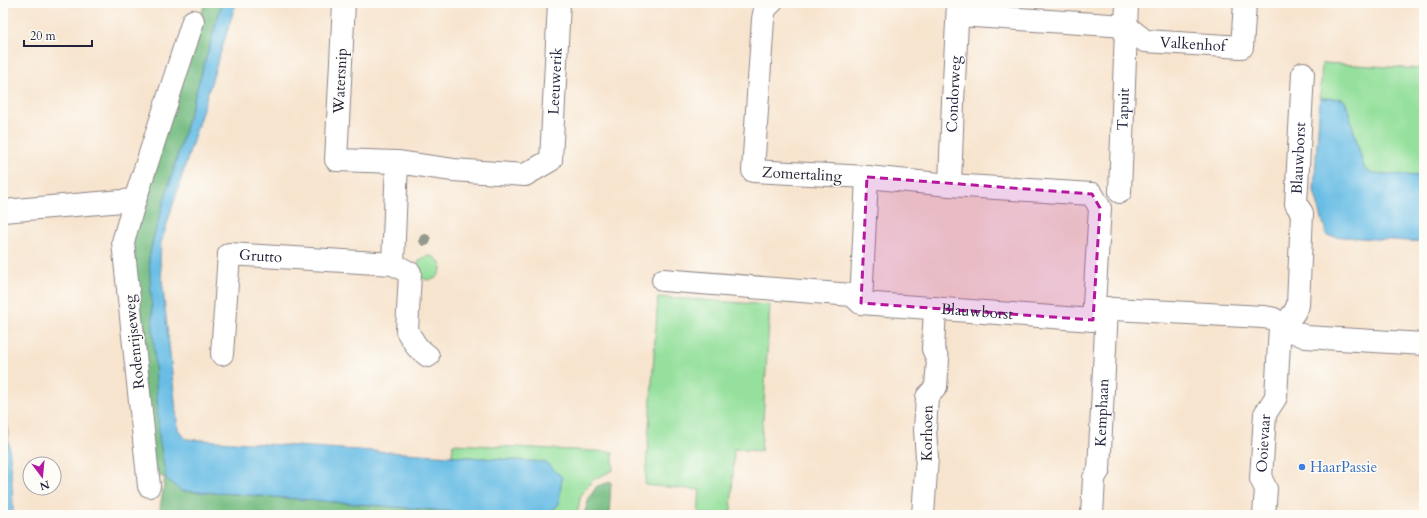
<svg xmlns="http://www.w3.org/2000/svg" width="1427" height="518" font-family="Cardo,serif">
  <rect width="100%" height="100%" fill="#fdfcf7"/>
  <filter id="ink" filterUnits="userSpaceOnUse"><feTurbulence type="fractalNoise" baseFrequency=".025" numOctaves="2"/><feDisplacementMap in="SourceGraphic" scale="8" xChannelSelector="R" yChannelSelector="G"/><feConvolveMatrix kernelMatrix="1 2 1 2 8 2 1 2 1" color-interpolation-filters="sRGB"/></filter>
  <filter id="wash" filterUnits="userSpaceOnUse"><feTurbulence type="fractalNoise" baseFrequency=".012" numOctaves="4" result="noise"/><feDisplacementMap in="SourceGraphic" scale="16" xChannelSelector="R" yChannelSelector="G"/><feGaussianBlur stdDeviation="0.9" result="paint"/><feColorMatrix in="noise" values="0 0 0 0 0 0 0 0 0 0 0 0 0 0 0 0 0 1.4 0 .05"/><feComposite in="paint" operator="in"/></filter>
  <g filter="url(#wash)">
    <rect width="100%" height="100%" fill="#f7e4ce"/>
    <g fill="#95e09c" stroke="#5c816c">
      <polygon points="1322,63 1424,69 1424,181 1420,176 1371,173 1364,168 1346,102 1342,99 1320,98"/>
      <circle cx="429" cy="268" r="12"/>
      <polygon points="658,297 770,305 761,451 734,449 731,515 698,515 700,490 645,485"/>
      <polygon points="453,444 613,452 613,470 593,480 581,494 577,515 547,515 559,504 545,462 452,456"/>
    </g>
    <g fill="#78be84" stroke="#4d7060">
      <polygon points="205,3 222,3 153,239 149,258 181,491 236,494 494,515 523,515 159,515 165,478 153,473 129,242"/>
      <polygon points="611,482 609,515 584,515 589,498 597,486"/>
    </g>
    <g fill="#69bde5" stroke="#467090">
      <polygon points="222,3 236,3 161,243 160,261 178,429 186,439 545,462 562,477 559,504 547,515 494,515 236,494 181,491 166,478 159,437 149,258 153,239"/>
      <polygon points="1320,98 1342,99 1346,102 1364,168 1371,173 1420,176 1424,181 1424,242 1327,236 1314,191"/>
      <path d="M 3,395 C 8,435 13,474 13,515 L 3,515 Z"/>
    </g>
  </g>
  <g filter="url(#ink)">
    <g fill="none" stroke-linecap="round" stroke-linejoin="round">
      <defs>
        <g id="minor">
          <path id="s1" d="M 344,3 L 336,160 L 397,162 L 453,170 L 525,175 L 551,160 L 559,3"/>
          <polyline points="958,15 1126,26"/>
          <path id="s2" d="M 1126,26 L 1145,41 L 1242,47 L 1245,3"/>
          <path id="s3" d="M 950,185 L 953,101 L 958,3"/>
          <path id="s4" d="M 1120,192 L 1127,3"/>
          <polyline points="3,211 135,200"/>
          <polyline points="393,264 397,162"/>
          <path id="s5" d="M 663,280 L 852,295 L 861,303 L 1093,320 L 1100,208 L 1092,194 L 950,185 L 867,177 L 753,171 L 763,19 L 765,9 L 771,3"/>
          <polyline points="861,303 867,177"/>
          <path d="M 1095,308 L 1263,317 C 1271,318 1277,318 1280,326 L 1306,337 L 1424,344"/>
          <path id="s6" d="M 1280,326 C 1289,320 1294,315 1298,305 L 1302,213 L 1296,204 L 1303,73"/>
          <path id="s7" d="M 222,354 L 229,254 L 393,264 L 410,273 L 407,331 L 417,347 L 428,356"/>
          <polyline points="149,486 123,242 135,200 193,21"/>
          <polyline points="923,515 927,457 925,430 927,397 936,387 938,360 933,349 935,308"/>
          <path id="s8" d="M 1092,515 L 1094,478 L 1099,470 L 1107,308"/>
          <path id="s9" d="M 1264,515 L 1266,489 L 1261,479 L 1265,414 L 1276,397 L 1280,326"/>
        </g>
      </defs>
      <use href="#minor" stroke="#8c8384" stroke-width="24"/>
      <use href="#minor" stroke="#fff" stroke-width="22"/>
    </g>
    <circle fill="#95998d" cx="425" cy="240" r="6"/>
  </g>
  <path fill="#b5179e" fill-opacity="0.2" stroke="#b5179e" stroke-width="3" stroke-dasharray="8 5" stroke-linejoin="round" d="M 867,177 L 1092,194 L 1100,208 L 1093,320 L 861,303 Z"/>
  <circle fill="#3f7fe0" stroke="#fdfcf7" stroke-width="1.5" cx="1302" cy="467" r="4"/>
  <g text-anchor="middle" stroke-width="3" stroke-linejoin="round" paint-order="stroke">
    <g font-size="15" fill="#22223b" stroke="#fdfcf7">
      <text dy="5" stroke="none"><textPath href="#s2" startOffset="72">Valkenhof</textPath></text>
      <text transform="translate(340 81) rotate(-87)" y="5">Watersnip</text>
      <text dy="5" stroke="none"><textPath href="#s1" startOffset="456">Leeuwerik</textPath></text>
      <text dy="5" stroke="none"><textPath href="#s3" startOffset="91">Condorweg</textPath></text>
      <text dy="5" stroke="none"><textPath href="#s4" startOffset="83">Tapuit</textPath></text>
      <text dy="5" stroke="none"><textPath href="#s6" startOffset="177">Blauwborst</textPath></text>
      <text transform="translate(802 174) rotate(3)" y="5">Zomertaling</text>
      <text dy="5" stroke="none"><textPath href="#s7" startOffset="132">Grutto</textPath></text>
      <text dy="5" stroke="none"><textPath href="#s5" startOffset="318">Blauwborst</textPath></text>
      <text transform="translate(134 342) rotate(-96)" y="5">Rodenrijseweg</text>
      <text dy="5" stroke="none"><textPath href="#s8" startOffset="104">Kemphaan</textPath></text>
      <text transform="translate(927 433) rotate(-89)" y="5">Korhoen</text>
      <text dy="5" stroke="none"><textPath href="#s9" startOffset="73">Ooievaar</textPath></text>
    </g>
    <g font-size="15" fill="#366cbe" stroke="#fdfcf7" text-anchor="start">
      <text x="1310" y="472">HaarPassie</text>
    </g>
  </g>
  <rect width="1427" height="518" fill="none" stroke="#fdfcf7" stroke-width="16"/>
  <g transform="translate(42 476) rotate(164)"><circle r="19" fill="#fdfcf7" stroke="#a5a5ac"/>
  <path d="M0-3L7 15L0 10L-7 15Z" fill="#b5179e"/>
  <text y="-6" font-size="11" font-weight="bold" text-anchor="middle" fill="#22223b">N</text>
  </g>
  <path d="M24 40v6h68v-6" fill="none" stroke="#22223b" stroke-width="2"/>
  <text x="30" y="40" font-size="12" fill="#22223b" stroke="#fdfcf7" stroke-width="3" paint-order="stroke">20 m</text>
</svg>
